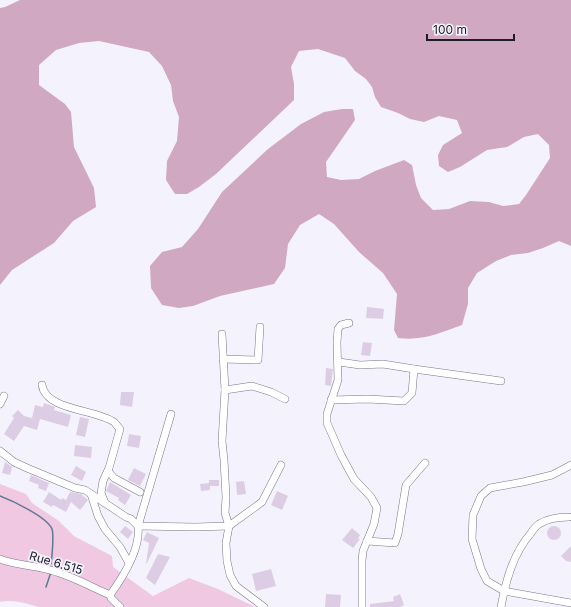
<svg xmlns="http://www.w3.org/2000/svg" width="571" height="607" font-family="Inter,sans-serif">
  <rect width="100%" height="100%" fill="#f4f3fd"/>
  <path fill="#f1c8e2" d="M 0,484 L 26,494 L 32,503 L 59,521 L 74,536 L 112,556 L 113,567 L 153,596 L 189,578 L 218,589 L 255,607 L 39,607 C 26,604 14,599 0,602 Z"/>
  <path fill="#d1a8c2" d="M 20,0 L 571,0 L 571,246 L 559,241 L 543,248 L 528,253 L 511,255 L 496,261 L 477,273 L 468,288 L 468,304 L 462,325 C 440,333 422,341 398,338 L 394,330 L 397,294 L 383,273 L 359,252 L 334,224 L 319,214 L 300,225 L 288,244 L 285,268 L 274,284 L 220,296 L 193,306 L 179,308 L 162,305 L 151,288 L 150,266 L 162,252 L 182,247 L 198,229 L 222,192 L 268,149 L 301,124 L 324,112 L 342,109 L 353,109 L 355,120 L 326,162 L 327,177 L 341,180 L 359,179 L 375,171 L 404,160 L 412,165 L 416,185 L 421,198 L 433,210 L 449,209 L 470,201 L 489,202 L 503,206 L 519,204 L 526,195 L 550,158 L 549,145 L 538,134 L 524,137 L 507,147 L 487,150 L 460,167 L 448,172 L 439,166 L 438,155 L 443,145 L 462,133 L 457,120 L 439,116 L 424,122 L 410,119 L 398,113 L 381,107 L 375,97 L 372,87 L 366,79 L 355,71 L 345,58 L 318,49 L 299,51 L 291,67 L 294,84 L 294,100 L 216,174 L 199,187 L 187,194 L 175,194 L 166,180 L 167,161 L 177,141 L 179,117 L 173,101 L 171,85 L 162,66 L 149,52 L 99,41 L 79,43 L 56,50 L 39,65 L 39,85 L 65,104 L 71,112 L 74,147 L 94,188 L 96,207 L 73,221 L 54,243 L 12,270 L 0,285 L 0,8 L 5,7 Z"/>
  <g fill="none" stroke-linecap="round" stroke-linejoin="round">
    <g stroke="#607991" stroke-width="1.5">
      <path d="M 0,496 C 13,501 47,517 52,529 C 54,535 52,557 51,564"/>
      <polyline points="46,587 51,572"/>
    </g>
  </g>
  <g fill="#ddcde4">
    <polygon points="367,307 384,309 383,319 366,318"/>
    <polygon points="363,342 372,343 370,356 361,355"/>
    <polygon points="326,368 333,369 331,386 325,385"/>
    <polygon points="121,392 134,392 132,407 120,405"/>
    <polygon points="44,403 55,407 54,410 71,415 68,427 40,419 37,430 24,426 14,441 4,434 14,418 12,416 18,410 24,416 32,418 35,405 43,407"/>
    <polygon points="80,417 89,419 85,437 76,435"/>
    <polygon points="129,434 141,436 139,448 127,446"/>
    <polygon points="75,445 92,447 91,458 74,456"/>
    <polygon points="5,462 12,467 10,475 2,473"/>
    <polygon points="76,466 86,472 82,481 71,475"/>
    <polygon points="134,468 146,474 140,486 128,480"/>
    <polygon points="31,475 49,483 46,491 38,488 39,485 29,481"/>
    <polygon points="209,480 219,480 219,486 210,486 210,490 201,491 200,484 209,483"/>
    <polygon points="244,481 246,494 237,495 236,482"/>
    <polygon points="110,482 131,495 125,505 118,500 119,498 106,491"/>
    <polygon points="277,491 288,496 282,510 271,505"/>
    <polygon points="49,492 61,500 62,498 66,500 70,492 81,494 88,500 80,510 71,502 66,512 53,505 52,507 43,502"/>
    <polygon points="125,526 133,532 128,539 120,532"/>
    <circle cx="554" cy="533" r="7"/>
    <polygon points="352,528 360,535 358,539 360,539 353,548 342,540"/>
    <polygon points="147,532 159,538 147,563 146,563 149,543 143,540"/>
    <polygon points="571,546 571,562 566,561 561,556"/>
    <polygon points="158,554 170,557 155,585 146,578"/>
    <polygon points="271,569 276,586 256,591 252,574"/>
    <polygon points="326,594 341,595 340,607 325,607"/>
    <polygon points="400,594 404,605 400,607 370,607 370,604 394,601 393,597"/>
  </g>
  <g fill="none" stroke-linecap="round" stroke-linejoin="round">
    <defs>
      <g id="minor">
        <polyline points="349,323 341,325 338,329 337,342 338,380 327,414 327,423 341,455 348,468 354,479 371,497 377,508 374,524 363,551 362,561 362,607"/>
        <polyline points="222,334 225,390 222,441 224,460 226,497 225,513 229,526 226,543 227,561 230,575 236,586 264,607"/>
        <polyline points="223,359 258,360 260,327"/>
        <polyline points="339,362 360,365 383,364 414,369"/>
        <path d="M 42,385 C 46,411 96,409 114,422 C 116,424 118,427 120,429 L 109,468 L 103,481 L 101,493 L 105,503"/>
        <polyline points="225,390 252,386 271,392 285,399"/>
        <polyline points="331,400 368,399 404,401 412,393 414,369 501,381"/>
        <polyline points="0,404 4,396"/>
        <polyline points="0,451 14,462 27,468 75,488 85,490 126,517 131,519 138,526 195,527 229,526 262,502 281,465"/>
        <polyline points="571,465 552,475 523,482 490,488 481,496 473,515 472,539 481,569 487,581 504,591 571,603"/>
        <polyline points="108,471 114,478 140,492"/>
        <polyline points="91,494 98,516 105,529 120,547 129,563"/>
        <polyline points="367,541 395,543 398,534 406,485 425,463"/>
        <path d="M 0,559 C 15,565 31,565 46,569 C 69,574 89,586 110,595 L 111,598 L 120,607"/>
        <path d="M 110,595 C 123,577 141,549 138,526 L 171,414"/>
        <path d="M 501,607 C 506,580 513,554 531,533 C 533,530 536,526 539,524 C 547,519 560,517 569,517"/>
      </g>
    </defs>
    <use href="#minor" stroke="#78758c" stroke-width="8"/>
    <use href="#minor" stroke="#fff" stroke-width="7"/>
  </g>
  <g text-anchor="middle" stroke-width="3.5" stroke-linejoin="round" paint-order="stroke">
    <g font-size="12" fill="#1e1d26" stroke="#f4f3fd">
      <text transform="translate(56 563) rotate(16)" y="4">Rue 6.515</text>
    </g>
  </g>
  <path d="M427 34v6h87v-6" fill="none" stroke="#1e1d26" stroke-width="2"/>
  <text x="433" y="34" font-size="12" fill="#1e1d26" stroke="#f4f3fd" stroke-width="3" paint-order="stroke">100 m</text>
</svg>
